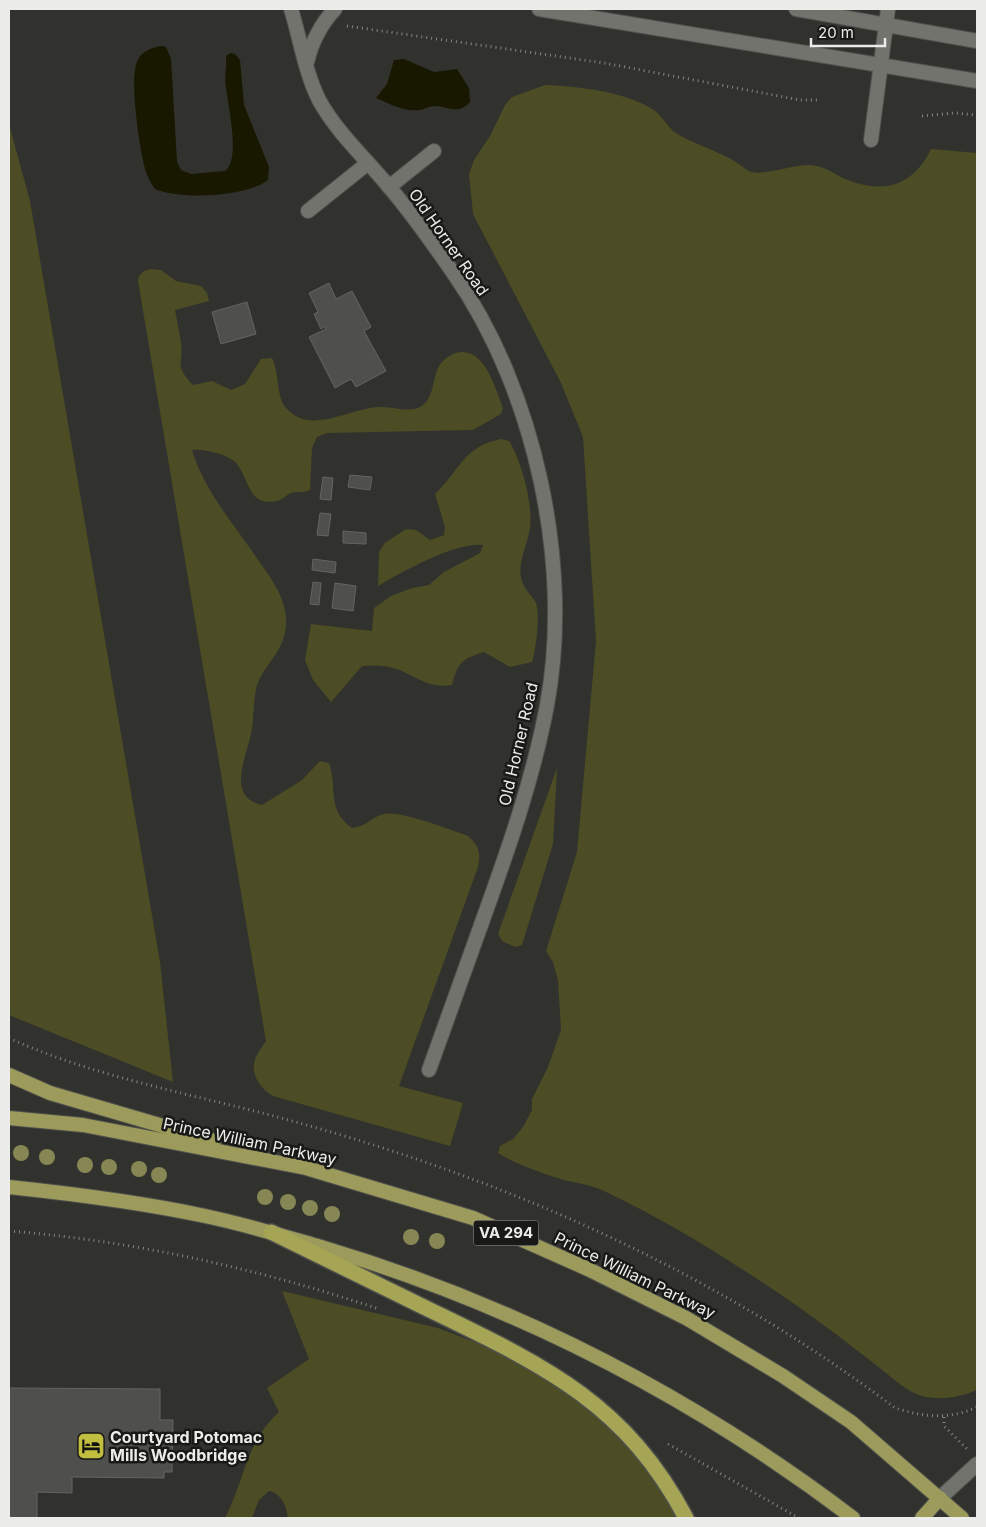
<svg xmlns="http://www.w3.org/2000/svg" width="986" height="1527" font-family="Inter,sans-serif">
  <rect width="100%" height="100%" fill="#31322d"/>
  <g fill="#4c4c25">
    <path d="M 545,85 C 577,86 629,92 655,111 C 664,118 669,130 679,135 C 695,144 714,150 731,159 C 737,162 743,168 749,171 C 761,177 791,165 808,165 C 822,165 831,172 843,178 C 882,195 913,187 931,149 L 977,153 L 977,1390 C 961,1397 943,1400 925,1397 C 908,1393 894,1379 881,1369 C 852,1346 823,1324 793,1303 C 733,1262 670,1222 604,1191 C 592,1185 577,1183 564,1180 C 544,1174 515,1164 498,1153 L 500,1146 L 513,1139 L 523,1127 L 532,1110 L 532,1099 L 548,1067 L 561,1030 L 558,981 L 553,962 L 546,951 L 577,852 L 596,641 L 583,437 L 561,383 L 473,214 L 469,174 L 474,160 L 490,136 L 505,105 L 512,97 Z"/>
    <polygon points="9,124 30,201 160,962 173,1082 9,1015"/>
    <path d="M 151,269 L 161,270 L 176,281 L 201,286 L 207,293 L 209,301 L 175,310 C 177,320 179,331 181,342 C 184,365 173,364 193,385 L 212,381 L 231,390 L 245,384 L 261,359 L 272,358 C 280,374 276,397 286,408 C 311,436 349,408 379,407 C 392,406 408,413 420,407 C 433,400 433,381 437,370 C 440,363 446,357 453,354 C 483,342 495,387 503,408 L 501,414 L 473,430 L 327,433 L 317,437 L 312,448 L 310,490 C 303,493 297,491 291,493 C 286,495 282,500 277,501 C 247,507 250,479 236,463 C 227,454 204,449 192,450 C 203,487 230,520 252,551 C 267,574 288,596 286,625 C 285,652 261,667 256,689 C 253,704 254,720 251,734 C 246,758 226,797 262,805 L 302,780 L 320,761 L 329,763 C 338,789 326,809 352,828 C 368,826 371,817 384,814 C 399,810 452,830 468,836 C 479,846 481,852 478,867 L 399,1086 L 463,1103 L 450,1146 L 273,1096 C 259,1088 248,1071 257,1055 C 259,1050 263,1046 266,1041 L 138,281 L 139,276 L 144,271 Z"/>
    <path d="M 501,439 L 509,441 C 522,461 535,510 529,533 C 526,548 518,562 521,578 C 523,587 530,594 535,601 C 541,611 536,650 532,662 L 510,667 L 484,652 C 462,659 458,662 452,685 C 430,689 417,677 397,669 C 386,665 374,665 362,666 L 331,702 L 313,680 L 305,660 L 311,624 L 372,631 L 374,608 L 391,596 L 412,588 L 429,585 L 444,572 L 480,553 L 483,545 C 455,542 404,571 378,586 L 379,552 L 385,543 L 406,529 L 416,530 L 430,540 L 444,535 L 445,527 L 435,494 C 460,471 462,447 501,439 Z"/>
    <polygon points="557,768 553,844 522,945 515,947 502,941 498,934"/>
    <path d="M 282,1291 L 438,1328 L 477,1343 L 540,1374 L 586,1406 L 627,1443 L 654,1477 L 680,1518 L 288,1518 C 287,1507 281,1493 269,1491 L 259,1500 L 252,1518 L 225,1518 C 245,1480 245,1443 279,1412 L 267,1388 L 309,1359 Z"/>
  </g>
  <g fill="#181700">
    <path d="M 161,46 L 166,47 L 171,59 L 177,162 L 181,170 L 191,174 L 225,171 C 241,160 228,105 226,87 C 224,78 227,66 226,56 L 230,53 L 235,54 L 240,60 L 244,105 L 269,167 L 268,180 C 246,197 180,200 155,189 C 151,183 148,178 146,172 C 140,153 129,80 137,62 C 141,51 151,48 161,46 Z"/>
    <path d="M 404,59 L 434,72 L 457,69 L 469,88 L 470,102 C 458,115 450,107 435,106 C 429,106 425,109 420,110 C 403,112 391,104 376,98 L 387,84 L 394,60 Z"/>
  </g>
  <g fill="#4f4f4b" stroke="#646560">
    <polygon points="329,283 336,299 352,291 371,327 364,331 386,371 356,387 351,379 335,388 309,337 326,329 325,326 321,329 314,314 318,312 309,293"/>
    <polygon points="247,302 256,334 221,344 212,312"/>
    <polygon points="350,475 372,477 370,490 348,487"/>
    <polygon points="323,477 333,478 331,500 320,499"/>
    <polygon points="320,513 331,514 328,536 317,535"/>
    <polygon points="343,531 366,533 366,544 343,543"/>
    <polygon points="313,559 336,562 335,573 312,570"/>
    <polygon points="313,582 321,583 319,605 310,604"/>
    <polygon points="335,583 356,586 353,611 332,608"/>
    <polygon points="9,1388 160,1389 160,1420 173,1420 172,1472 164,1472 164,1478 72,1477 72,1493 37,1492 37,1518 9,1518"/>
  </g>
  <g fill="none" stroke-linecap="round" stroke-linejoin="round">
    <defs>
      <g id="service">
        <polyline points="871,140 888,9"/>
        <polyline points="389,187 434,151"/>
        <polyline points="308,211 368,163"/>
        <polyline points="429,1070 481,925"/>
      </g>
      <g id="minor">
        <path d="M 291,9 C 300,38 305,72 319,100 C 336,131 362,155 385,182 C 410,211 432,242 454,274 C 535,390 573,566 547,705 C 533,780 507,853 481,925"/>
        <path d="M 307,62 C 312,41 320,25 335,9"/>
      </g>
      <polyline id="tertiary" points="940,1498 977,1464"/>
      <g id="secondary">
        <polyline points="539,9 977,81"/>
        <polyline points="796,9 977,41"/>
      </g>
      <g id="trunk">
        <polyline points="9,1075 50,1093 214,1141"/>
        <polyline points="9,1118 83,1125 306,1168 473,1218 590,1270 686,1318 783,1376 851,1422 962,1518"/>
        <path d="M 9,1187 C 75,1194 140,1202 205,1216 C 244,1224 283,1236 321,1247 C 516,1305 691,1395 853,1518"/>
        <polyline points="922,1518 940,1498"/>
      </g>
      <path id="motorway" d="M 271,1232 C 325,1259 380,1285 434,1312 C 545,1366 626,1404 686,1518"/>
    </defs>
    <use href="#service" stroke="#50504d" stroke-width="16"/>
    <use href="#minor" stroke="#50504d" stroke-width="16"/>
    <use href="#tertiary" stroke="#50504d" stroke-width="16"/>
    <use href="#secondary" stroke="#50504d" stroke-width="16"/>
    <use href="#trunk" stroke="#50504d" stroke-width="16"/>
    <use href="#motorway" stroke="#50504d" stroke-width="18"/>
    <g stroke="#858582" stroke-width="3" stroke-dasharray="1 4" stroke-linecap="butt">
      <polyline points="347,26 604,63 800,100 820,100"/>
      <polyline points="922,116 954,113 977,115"/>
      <path d="M 9,1038 C 101,1080 205,1096 303,1124 C 515,1183 719,1275 895,1408 C 923,1417 950,1420 977,1407"/>
      <path d="M 9,1231 C 135,1241 259,1269 379,1309"/>
      <polyline points="944,1417 944,1426 967,1449"/>
      <polyline points="668,1444 799,1518"/>
    </g>
    <use href="#service" stroke="#73736e" stroke-width="14"/>
    <use href="#minor" stroke="#73736e" stroke-width="14"/>
    <use href="#tertiary" stroke="#73736e" stroke-width="14"/>
    <use href="#secondary" stroke="#73736e" stroke-width="14"/>
    <use href="#trunk" stroke="#9c9b5b" stroke-width="14"/>
    <use href="#motorway" stroke="#a6a556" stroke-width="15"/>
  </g>
  <g fill="#878755">
    <circle cx="21" cy="1153" r="8"/>
    <circle cx="47" cy="1157" r="8"/>
    <circle cx="85" cy="1165" r="8"/>
    <circle cx="109" cy="1167" r="8"/>
    <circle cx="139" cy="1169" r="8"/>
    <circle cx="159" cy="1175" r="8"/>
    <circle cx="265" cy="1197" r="8"/>
    <circle cx="288" cy="1202" r="8"/>
    <circle cx="310" cy="1208" r="8"/>
    <circle cx="332" cy="1214" r="8"/>
    <circle cx="411" cy="1237" r="8"/>
    <circle cx="437" cy="1241" r="8"/>
  </g>
  <defs>
    <symbol id="hotel-square" viewBox="-11 -11 22 22"><rect x="-9" y="-9" width="18" height="18" rx="4" fill="#c1be40" stroke="#191917"/><path d="M-6-4.5h1.5V1H6V5H4.5V3h-9V5H-6ZM-4 0a1.8 1.8 0 1 1 3.6 0ZM.5 0V-2.5h3Q6-2.5 6 0Z" fill="#111"/></symbol>
  </defs>
  <g fill-rule="evenodd">
    <use href="#hotel-square" x="75" y="1430" width="32" height="32"/>
  </g>
  <g text-anchor="middle" stroke-width="5" stroke-linejoin="round" paint-order="stroke">
    <rect fill="#191917" stroke="#adadab" stroke-width="1" x="473.5" y="1220.5" width="65" height="25" rx="4"/>
    <g font-size="15" font-weight="bold" fill="#ececea">
      <text x="506" y="1238">VA 294</text>
    </g>
    <g font-size="16" fill="#ececea" stroke="#191917">
      <text transform="translate(449 242) rotate(55)" y="6">Old Horner Road</text>
      <text transform="translate(518 744) rotate(-77)" y="6">Old Horner Road</text>
      <text transform="translate(250 1141) rotate(12)" y="6">Prince William Parkway</text>
      <text transform="translate(635 1275) rotate(26)" y="6">Prince William Parkway</text>
    </g>
    <g font-size="16" font-weight="bold" fill="#ececea" stroke="#191917" text-anchor="start">
      <text x="110" y="1443">Courtyard Potomac<tspan x="110" dy="18">Mills Woodbridge</tspan></text>
    </g>
  </g>
  <rect width="986" height="1527" fill="none" stroke="#ececea" stroke-width="20"/>
  <path d="M811 38v8h74v-8" fill="none" stroke="#ececea" stroke-width="2.5"/>
  <text x="818" y="38" font-size="15" fill="#ececea" stroke="#191917" stroke-width="4" paint-order="stroke">20 m</text>
</svg>
